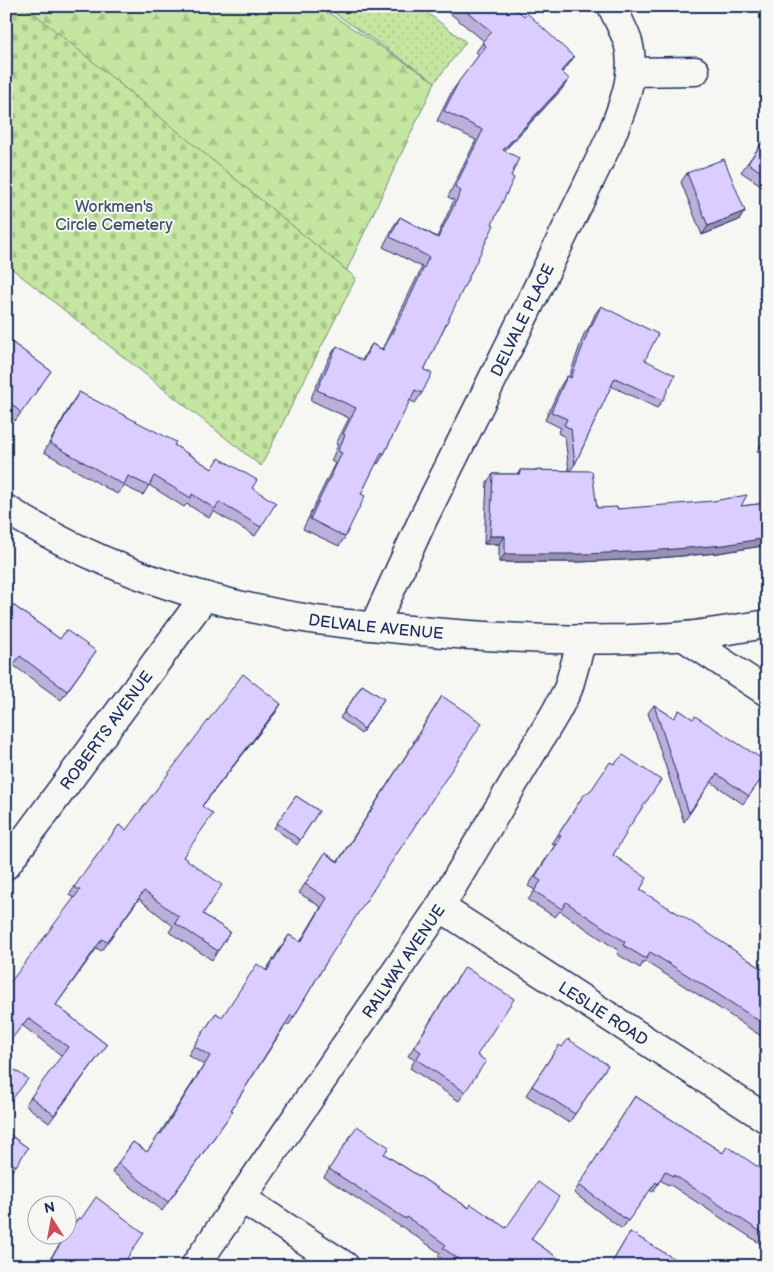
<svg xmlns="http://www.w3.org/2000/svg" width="773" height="1272" font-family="'Balsamiq Sans',sans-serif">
  <defs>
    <pattern id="grass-dots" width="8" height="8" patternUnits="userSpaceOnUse" patternTransform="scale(1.25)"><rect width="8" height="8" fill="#c4e6a0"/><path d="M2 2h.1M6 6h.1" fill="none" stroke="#a8c68c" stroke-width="1.8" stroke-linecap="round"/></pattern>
    <pattern id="forest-firs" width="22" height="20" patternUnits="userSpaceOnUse" patternTransform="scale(1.25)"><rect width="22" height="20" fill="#c4e6a0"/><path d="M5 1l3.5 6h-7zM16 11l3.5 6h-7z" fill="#a8c68c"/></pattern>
    <pattern id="cemetery-stones" width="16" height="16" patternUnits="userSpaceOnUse" patternTransform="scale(1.25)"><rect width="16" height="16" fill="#c4e6a0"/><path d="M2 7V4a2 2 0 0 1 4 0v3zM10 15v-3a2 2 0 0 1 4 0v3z" fill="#a8c68c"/></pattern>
  </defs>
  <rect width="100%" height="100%" fill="#f6f6f2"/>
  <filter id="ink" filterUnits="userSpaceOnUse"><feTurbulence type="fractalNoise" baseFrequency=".02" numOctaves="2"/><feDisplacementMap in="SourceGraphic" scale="10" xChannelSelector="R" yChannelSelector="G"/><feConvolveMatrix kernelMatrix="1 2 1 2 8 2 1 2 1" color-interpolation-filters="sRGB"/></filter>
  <g filter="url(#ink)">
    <polygon fill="url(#grass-dots)" stroke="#708a7f" points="324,6 418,6 466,42 435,82"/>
    <polygon fill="url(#forest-firs)" stroke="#708a7f" points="6,6 318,6 435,82 334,297"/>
    <polygon fill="url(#cemetery-stones)" stroke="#708a7f" points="6,6 25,6 356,278 261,466 6,264"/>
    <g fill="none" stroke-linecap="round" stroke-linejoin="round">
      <defs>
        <g id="minor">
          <polyline points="631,72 695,71"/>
          <path id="s1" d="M 6,509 C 99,568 207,604 316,620 C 347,624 378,627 410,630 C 483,637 556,641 630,639 C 648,638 667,638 685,636 C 712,633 740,628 767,624"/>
          <path id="s2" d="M 374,626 L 424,517 L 518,328 L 610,139 C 622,109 637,74 628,42 C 624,30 617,18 612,6"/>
          <polyline points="684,637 767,692"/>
          <path id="s3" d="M 6,865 L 205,596"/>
          <path id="s4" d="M 440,907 L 767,1119"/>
          <polyline points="241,1198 345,1266"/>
          <path id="s5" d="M 195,1266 L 440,907 L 556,712 L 568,689 L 582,640"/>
        </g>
      </defs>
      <use href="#minor" stroke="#1b2f5e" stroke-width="31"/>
      <use href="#minor" stroke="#f6f6f2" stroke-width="28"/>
    </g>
    <g fill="#bcb0db" stroke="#1b2f5e">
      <polygon points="451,6 512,6 567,67 562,72 562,89 504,151 511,176 424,370 422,393 415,403 409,400 384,454 378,464 376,463 361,494 345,537 339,546 303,529 335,463 331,461 338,445 336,444 349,418 310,400 330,356 337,346 362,361 365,354 372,344 382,349 394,325 422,267 383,247 393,227 400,217 437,237 454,200 448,197 476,140 437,121 452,91 479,55 476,52 484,41 447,11"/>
      <polygon points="767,136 767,189 741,172"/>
      <polygon points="687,173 745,211 739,220 702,235 681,182"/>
      <polygon points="601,306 645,360 663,400 657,408 611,386 575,464 570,471 597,508 617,509 741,506 767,503 767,539 762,546 718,553 645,559 579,562 499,562 499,544 484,544 487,482 493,474 518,474 520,470 569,471 565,437 558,433 561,428 545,420 561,385 567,376 569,377 584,334 590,326 595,314"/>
      <polygon points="6,338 51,371 15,421 6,412"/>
      <polygon points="79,392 174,445 212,469 252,488 261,527 255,536 213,511 209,518 187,504 184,507 149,485 143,495 124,486 117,494 44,452 73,401"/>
      <polygon points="767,412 767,425 761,422"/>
      <polygon points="767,435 767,455 757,451"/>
      <polygon points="6,600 60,639 96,651 61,700 13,665 8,672 6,671"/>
      <polygon points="362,685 384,699 361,734 340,718"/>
      <polygon points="442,696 327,961 294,1017 288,1026 286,1024 231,1110 233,1111 162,1211 112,1172 133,1142 147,1152 160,1133 204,1065 188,1055 216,1013 222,1017 266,970 289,935 300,942 321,907 299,893 325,853 338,861 414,743 413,742"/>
      <polygon points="654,705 674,718 679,710 767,771 743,804 711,782 684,822 648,713"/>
      <polygon points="276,712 202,806 183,857 203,914 230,932 212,960 169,932 173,926 139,899 101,951 97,948 56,1005 107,1045 49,1123 25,1105 62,1056 23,1026 74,898 69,895 119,825 126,830"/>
      <polygon points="296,796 319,811 297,845 274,828"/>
      <polygon points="583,796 625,833 613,855 640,890 767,972 767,1040 710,1002 644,961 640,968 617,954 619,951 560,911 555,917 528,900 535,890 528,886 555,845 552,844"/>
      <polygon points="459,976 477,1055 465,1092 459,1101 410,1068 415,1060 408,1056"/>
      <polygon points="562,1047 608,1065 569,1123 526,1095 553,1054"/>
      <polygon points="635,1096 723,1153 767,1173 767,1248 669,1184 668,1185 660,1180 653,1192 650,1190 622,1229 574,1193"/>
      <polygon points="6,1132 28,1148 10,1174 6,1171"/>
      <polygon points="352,1134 384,1154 469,1208 506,1228 531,1239 569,1266 581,1266 451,1266 438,1256 440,1253 401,1226 401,1227 324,1177"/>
      <polygon points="630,1232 685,1266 610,1266"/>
      <polygon points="67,1234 122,1266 45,1266"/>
    </g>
    <g fill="#9990b2" stroke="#1b2f5e">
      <polygon points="574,57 567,67 554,81 561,71"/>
      <polygon points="569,79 562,89 496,160 503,150"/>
      <polygon points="745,211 739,220 702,235 708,226"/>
      <polygon points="767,531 767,539 762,546 718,553 645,559 579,562 499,562 505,554"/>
      <polygon points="490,536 505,536 499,544 484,544"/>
      <polygon points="281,704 276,712 196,814 202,806"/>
    </g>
    <g fill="#dbcdff" stroke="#1b2f5e">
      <polygon points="460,6 512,6 524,16 527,13 574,57 561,71 569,79 503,150 519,158 511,176 514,178 492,224 494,225 424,370 432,373 422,393 415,390 384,454 382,452 361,494 365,496 345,537 310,519 342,453 338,451 345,435 343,434 356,408 317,390 337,346 363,361 372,344 383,350 401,316 429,257 390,237 400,217 438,238 461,191 455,187 483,130 444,111 459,81 486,46 482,42 492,32"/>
      <polygon points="767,136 767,176 748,163"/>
      <polygon points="724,159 745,211 708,226 687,173"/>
      <polygon points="601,306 658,334 645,360 675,375 663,400 615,378 575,464 571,429 564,425 567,419 551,412 567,376 571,378 590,326 591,327"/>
      <polygon points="6,338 51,371 21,413 6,398"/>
      <polygon points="79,392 176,442 174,445 212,469 219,458 257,480 252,488 276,503 261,527 219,502 215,509 192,494 191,498 154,476 149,486 128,476 124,485 50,443"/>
      <polygon points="520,470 592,471 597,508 617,507 617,509 713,501 747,495 741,506 767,503 767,538 724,545 650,551 585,554 505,554 505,536 490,536 493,474 520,474"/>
      <polygon points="6,600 60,639 66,630 96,651 67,691 20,656 14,664 6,658"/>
      <polygon points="243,674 281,704 202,806 213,814 183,857 222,885 203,914 230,932 218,951 175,923 179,917 144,891 107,942 102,939 56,1005 107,1045 54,1115 31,1097 68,1047 28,1018 6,1046 6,988 80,890 74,887 119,825 126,830"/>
      <polygon points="362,685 384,699 364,729 344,713"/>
      <polygon points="442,696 482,723 327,961 294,1017 291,1015 277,1037 231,1110 233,1111 168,1202 118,1163 133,1142 147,1152 160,1133 161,1134 210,1056 194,1046 216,1013 222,1017 257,964 267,971 289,935 301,942 327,898 305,884 325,853 338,862 420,734 419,733"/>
      <polygon points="654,705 674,718 679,710 693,719 695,716 767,762 767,771 749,796 717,774 689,813"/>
      <polygon points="6,740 13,746 6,756"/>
      <polygon points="623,755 661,780 625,833 626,834 613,855 647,878 640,890 687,919 767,972 767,1026 716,993 650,952 646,959 623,945 625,942 566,902 562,909 534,891 541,881 535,877 561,836 558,835 583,796 592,789 610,762 614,764"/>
      <polygon points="296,796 319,811 300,840 277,823"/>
      <polygon points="465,967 514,999 477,1055 486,1061 465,1092 416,1059 421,1052 414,1047"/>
      <polygon points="568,1039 608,1065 575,1114 532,1086 559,1045 562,1047"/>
      <polygon points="6,1064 28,1079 6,1107"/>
      <polygon points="635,1096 723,1153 727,1146 767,1173 767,1236 674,1175 674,1177 665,1171 658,1184 656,1182 628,1221 579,1185"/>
      <polygon points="357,1126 389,1147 384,1154 469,1208 471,1204 506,1228 538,1182 559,1197 531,1239 569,1266 573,1260 581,1266 468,1266 443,1248 446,1245 407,1217 406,1219 329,1169"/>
      <polygon points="6,1132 28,1148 16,1166 6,1159"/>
      <polygon points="96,1197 144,1233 122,1266 56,1266 58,1263 51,1258 79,1217 81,1219"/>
      <polygon points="630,1232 673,1258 685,1266 610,1266"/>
    </g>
  </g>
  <g text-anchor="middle" stroke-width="4" stroke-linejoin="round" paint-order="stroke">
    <g font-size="16" fill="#3d546b" stroke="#f6f6f2">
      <text x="114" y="212">Workmen's<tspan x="114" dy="18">Circle Cemetery</tspan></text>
    </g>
    <g font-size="16" fill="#1b2f5e" stroke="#f6f6f2">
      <text dy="6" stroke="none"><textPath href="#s2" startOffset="340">DELVALE PLACE</textPath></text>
      <text dy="6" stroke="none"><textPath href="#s1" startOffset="392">DELVALE AVENUE</textPath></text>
      <text dy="6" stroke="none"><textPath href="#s3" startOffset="168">ROBERTS AVENUE</textPath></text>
      <text dy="6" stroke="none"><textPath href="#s5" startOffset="369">RAILWAY AVENUE</textPath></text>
      <text dy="6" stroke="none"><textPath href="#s4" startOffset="195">LESLIE ROAD</textPath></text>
    </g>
  </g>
  <rect width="773" height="1272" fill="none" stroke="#f6f6f2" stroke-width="25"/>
  <rect x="12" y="12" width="748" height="1247" fill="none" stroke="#1b2f5e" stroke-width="2" filter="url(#ink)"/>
  <g transform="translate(52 1220) rotate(349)"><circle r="24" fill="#f6f6f2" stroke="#9ea6b7"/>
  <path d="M0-4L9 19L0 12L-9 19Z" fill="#d1495b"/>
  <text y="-8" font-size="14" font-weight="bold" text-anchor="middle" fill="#1b2f5e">N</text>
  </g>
</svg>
